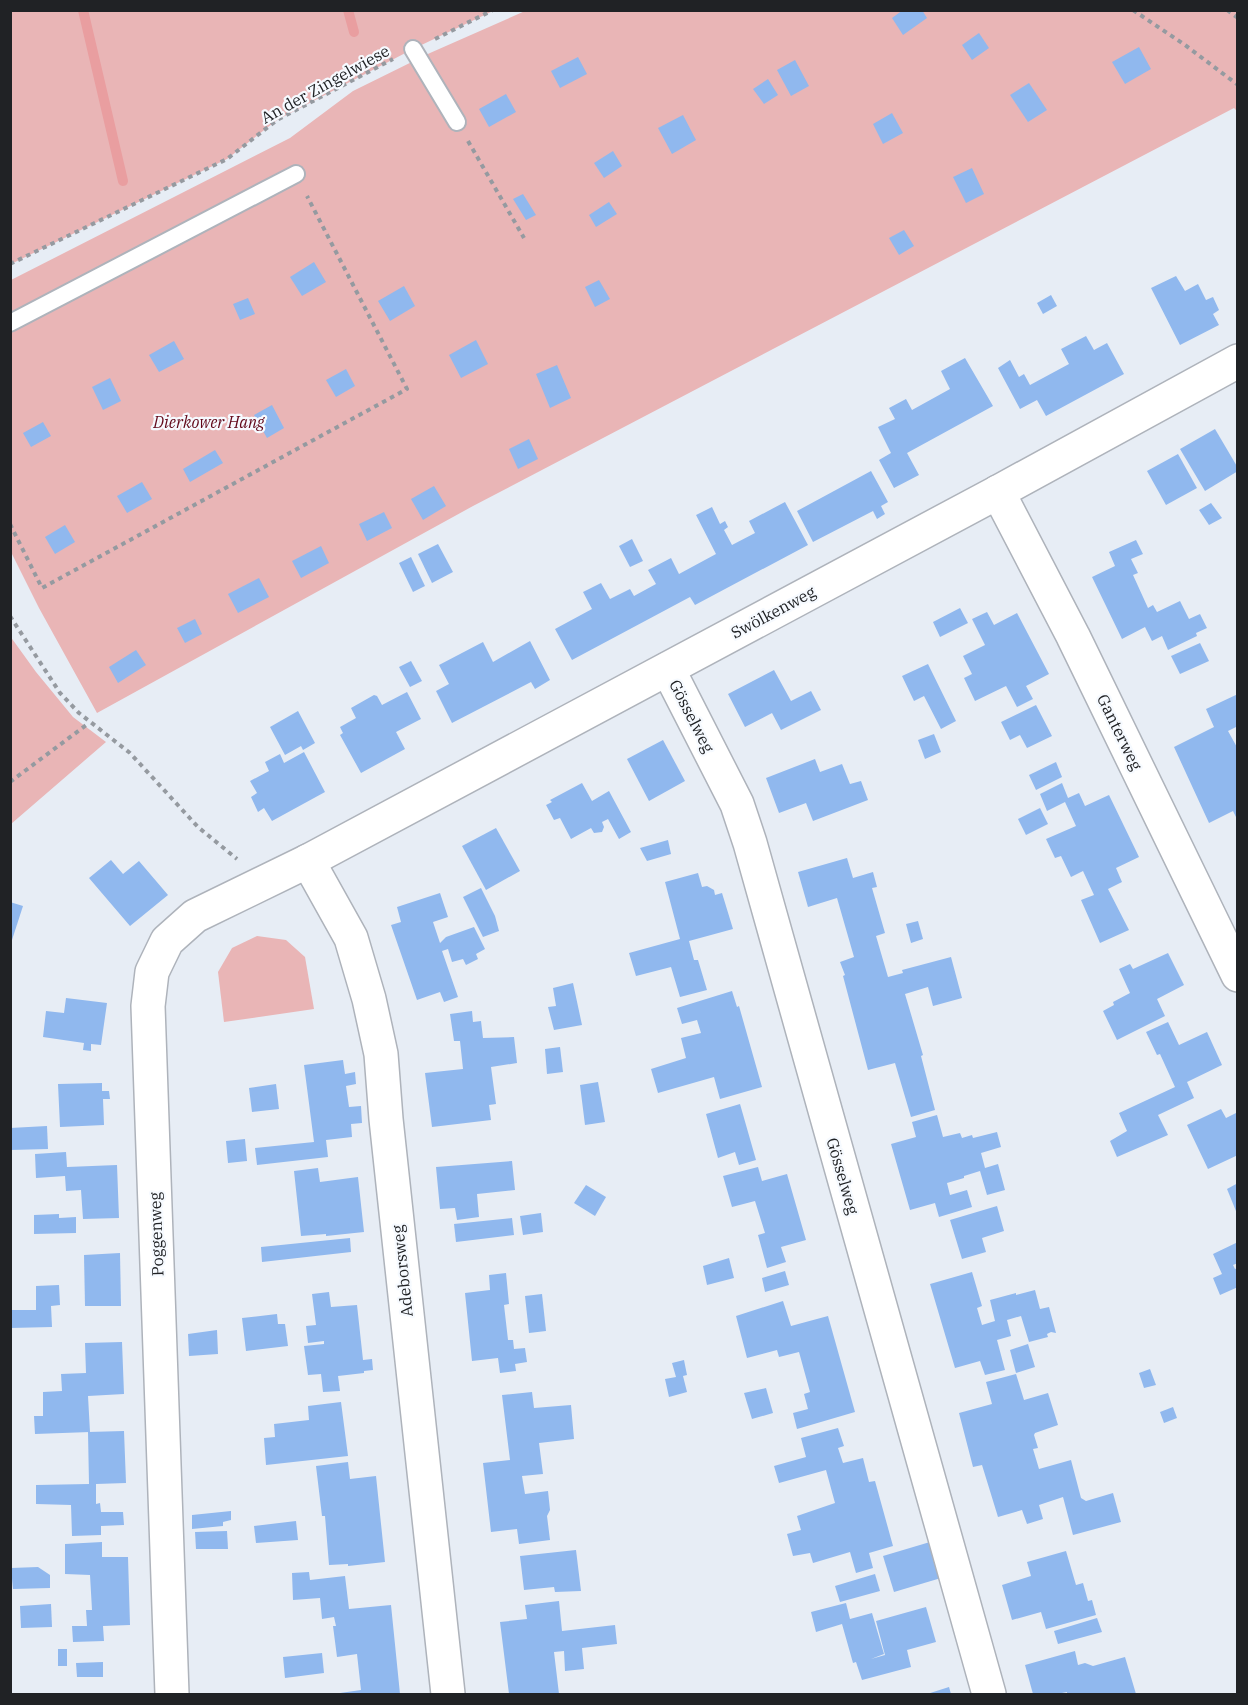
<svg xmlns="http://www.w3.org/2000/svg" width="1248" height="1705" font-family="'IBM Plex Serif',serif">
  <rect width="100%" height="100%" fill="#e7edf5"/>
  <g fill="#e9b5b6">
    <polygon points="11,11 493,11 413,49 277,120 227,159 11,264"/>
    <polygon points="525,11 1237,11 1237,111 1234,108 473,506 97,713 39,608 11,552 11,280 290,138 353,91 430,53"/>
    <polygon points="10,636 36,672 73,717 106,742 11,824"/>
    <polygon points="257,936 286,940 305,957 314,1009 224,1022 218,972 232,948"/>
  </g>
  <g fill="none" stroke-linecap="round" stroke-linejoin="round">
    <g stroke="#e99ea0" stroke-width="10">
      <polyline points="83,10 123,181"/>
      <polyline points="348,10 354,32"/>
    </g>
  </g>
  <g fill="#90b8ee">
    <polygon points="903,10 922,10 927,18 903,35 892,18"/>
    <polygon points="979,33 989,48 972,60 962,45"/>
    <polygon points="1139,47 1151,69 1125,84 1112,62"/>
    <polygon points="578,57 587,74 560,88 551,71"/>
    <polygon points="795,60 809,86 791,96 777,70"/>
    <polygon points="768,79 778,95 764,104 753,89"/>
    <polygon points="1029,83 1047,110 1028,122 1010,95"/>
    <polygon points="506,94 516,112 489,127 479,109"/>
    <polygon points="892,113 903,133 883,144 873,124"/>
    <polygon points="683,115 696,140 672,154 658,128"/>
    <polygon points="613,151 622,166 604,178 594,163"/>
    <polygon points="972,168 984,194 966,203 953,177"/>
    <polygon points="523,194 536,215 526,220 513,199"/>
    <polygon points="609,202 617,214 596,227 589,215"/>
    <polygon points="904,230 914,246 899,255 889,238"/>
    <polygon points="314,262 326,282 302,296 290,277"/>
    <polygon points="1176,276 1185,291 1198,284 1206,300 1213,297 1219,310 1213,314 1219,325 1180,345 1151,288"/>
    <polygon points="599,280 610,299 595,307 585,287"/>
    <polygon points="404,286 415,306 390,321 378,301"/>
    <polygon points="1051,295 1057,306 1043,314 1037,303"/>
    <polygon points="248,298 255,314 240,320 233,304"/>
    <polygon points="1086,336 1094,350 1107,343 1124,374 1046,416 1037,400 1020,409 998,368 1010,360 1019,377 1024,374 1030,385 1069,364 1061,349"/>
    <polygon points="476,340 488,364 461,378 449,355"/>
    <polygon points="174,341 184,359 159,372 149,355"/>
    <polygon points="965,358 993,406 907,453 919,475 894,488 879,460 891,453 878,427 895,419 889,408 906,399 912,410 950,389 941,371"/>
    <polygon points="557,365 571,398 550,408 536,374"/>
    <polygon points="346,369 355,386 336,397 326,380"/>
    <polygon points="110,378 121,401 103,410 92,387"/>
    <polygon points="272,405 284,428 267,438 254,415"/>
    <polygon points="43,422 51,436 31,447 23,433"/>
    <polygon points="1215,429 1238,468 1238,471 1205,491 1180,449"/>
    <polygon points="529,439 538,459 518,469 509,449"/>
    <polygon points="215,450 223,463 190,482 183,469"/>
    <polygon points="1178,454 1197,488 1166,505 1147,471"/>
    <polygon points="871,471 888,502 881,506 885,514 877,519 873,511 813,542 797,511"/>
    <polygon points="142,482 152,499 127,513 117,496"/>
    <polygon points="434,486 446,506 423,520 411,499"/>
    <polygon points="785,502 808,545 695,605 690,597 572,660 555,629 592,609 583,592 601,583 610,599 630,589 634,596 656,584 648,570 671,558 679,574 716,554 696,515 712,507 720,524 725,521 728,527 724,530 732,545 755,533 749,521"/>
    <polygon points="1211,503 1222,518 1209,525 1199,510"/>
    <polygon points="384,512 392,528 367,541 359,524"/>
    <polygon points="65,525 75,542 55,554 45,537"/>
    <polygon points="632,539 643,561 630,567 619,546"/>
    <polygon points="1136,540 1143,554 1131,559 1138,573 1133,575 1148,608 1153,605 1157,612 1180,601 1189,619 1200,614 1207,628 1196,633 1197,636 1168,650 1162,636 1152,641 1145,627 1122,639 1092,577 1115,566 1109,552"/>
    <polygon points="438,544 453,572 432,583 418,554"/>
    <polygon points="321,546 329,563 301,578 292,561"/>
    <polygon points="411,557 425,586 413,592 399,563"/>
    <polygon points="259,578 269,597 238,613 228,594"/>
    <polygon points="960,608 968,623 940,637 933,622"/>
    <polygon points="987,612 994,625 1017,613 1049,674 1026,686 1033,699 1017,707 1006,686 975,701 964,678 972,674 963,656 985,645 972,619"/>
    <polygon points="195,619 202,634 185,643 177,628"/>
    <polygon points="530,641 550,680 535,689 531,682 452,723 436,691 449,684 439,665 483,642 493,662"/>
    <polygon points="1200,643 1209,661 1180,674 1171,656"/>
    <polygon points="136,650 146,665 118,683 109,667"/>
    <polygon points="411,661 422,681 410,687 399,667"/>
    <polygon points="928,664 956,721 941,729 924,696 914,701 902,676"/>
    <polygon points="774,670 791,701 811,691 821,710 781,730 772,713 745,727 728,694"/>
    <polygon points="407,692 421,719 396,732 405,749 361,773 340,735 343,733 340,727 356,718 351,708 374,695 377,696 382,705"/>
    <polygon points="1238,694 1238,726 1228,731 1238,749 1238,821 1233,811 1209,823 1174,747 1214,727 1206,709"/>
    <polygon points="1036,705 1052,736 1027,748 1020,735 1010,740 1001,722"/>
    <polygon points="298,711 315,743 303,750 301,746 285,755 270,727"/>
    <polygon points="934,734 941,752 925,759 918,740"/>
    <polygon points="663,740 685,781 649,801 627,759"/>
    <polygon points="304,752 325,792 272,821 264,808 258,812 251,797 257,793 250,781 269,771 265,762 280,754 284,763"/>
    <polygon points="815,759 820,772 842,764 850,784 861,781 868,800 813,821 806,803 779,813 766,778"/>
    <polygon points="1056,762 1062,777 1036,790 1029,775"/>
    <polygon points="582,783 592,801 609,791 631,832 619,839 608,819 602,822 604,827 602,832 594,833 591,828 571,839 560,818 554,820 546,805 552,802 550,800"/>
    <polygon points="1062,783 1068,798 1079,793 1085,806 1109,795 1139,857 1116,868 1122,882 1108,889 1129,930 1100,943 1081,900 1094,895 1083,871 1071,877 1061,856 1055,858 1046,839 1076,826 1065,802 1047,811 1040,794"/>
    <polygon points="1040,808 1048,824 1026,835 1018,819"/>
    <polygon points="496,828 520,871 486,890 462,846"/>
    <polygon points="668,840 671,854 647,861 640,848"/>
    <polygon points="847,858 853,878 873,872 877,887 872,888 885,933 876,936 888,977 903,973 902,970 951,957 962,998 933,1006 928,987 905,994 923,1055 921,1056 935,1110 911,1117 895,1063 868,1070 843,976 845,975 840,962 854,957 837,898 808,907 798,872"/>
    <polygon points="111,860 123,874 139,861 168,895 130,926 89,878"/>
    <polygon points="698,873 702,887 707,886 714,890 715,895 722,893 733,929 689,941 694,960 698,960 707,990 680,997 671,967 636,976 629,953 680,939 665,882"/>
    <polygon points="481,888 495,916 499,931 483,937 463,897"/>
    <polygon points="440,893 448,917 433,922 440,943 446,937 474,927 485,949 476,954 478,959 466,965 463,959 452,962 448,949 442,951 458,997 444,1002 440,992 417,1000 391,925 401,922 397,907"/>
    <polygon points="10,902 23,906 11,943 10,943"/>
    <polygon points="918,921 923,939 911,943 906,924"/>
    <polygon points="1168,953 1184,985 1157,999 1165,1016 1117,1040 1103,1011 1114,1005 1113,1002 1130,993 1119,969 1130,964 1133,969"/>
    <polygon points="573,983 582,1025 554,1030 548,1007 556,1006 553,988"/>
    <polygon points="732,991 737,1007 739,1006 762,1087 720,1099 714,1077 658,1093 651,1069 686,1058 681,1038 701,1033 697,1020 682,1024 677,1008"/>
    <polygon points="66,998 107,1003 101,1045 91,1044 91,1051 83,1050 84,1043 43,1037 46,1011 64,1013"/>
    <polygon points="472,1011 473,1022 481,1021 483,1038 514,1037 517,1063 491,1067 496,1104 489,1105 491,1120 432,1127 425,1073 463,1069 460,1041 454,1041 450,1014"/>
    <polygon points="1168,1022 1179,1045 1207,1032 1222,1065 1187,1082 1194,1098 1158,1115 1168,1135 1117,1157 1110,1141 1127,1131 1119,1113 1175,1087 1160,1054 1157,1055 1146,1032"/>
    <polygon points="560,1047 563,1072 547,1074 545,1049"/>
    <polygon points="343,1060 345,1074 355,1072 356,1084 346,1086 349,1107 361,1106 362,1123 351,1124 352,1137 326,1140 328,1157 257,1165 255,1148 314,1142 304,1065"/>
    <polygon points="598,1082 605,1122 585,1125 580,1085"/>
    <polygon points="102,1083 102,1091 109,1091 110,1099 103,1099 104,1125 60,1127 58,1084"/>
    <polygon points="276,1084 279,1109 252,1112 249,1088"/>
    <polygon points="740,1104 756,1160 739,1165 735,1152 718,1158 706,1114"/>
    <polygon points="1221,1109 1226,1118 1238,1112 1238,1155 1208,1169 1187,1125"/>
    <polygon points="937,1115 943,1137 960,1133 962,1138 972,1135 973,1138 997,1132 1001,1147 981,1153 985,1168 998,1164 1005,1190 987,1195 980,1171 964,1176 964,1178 947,1183 950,1195 967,1190 972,1207 939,1217 935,1203 910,1210 891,1144 916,1137 912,1122"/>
    <polygon points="47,1126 48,1149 10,1150 10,1128"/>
    <polygon points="245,1139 247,1161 228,1163 226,1141"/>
    <polygon points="66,1152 67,1167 117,1165 119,1218 83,1219 81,1190 66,1191 65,1176 36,1178 35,1154"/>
    <polygon points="512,1161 515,1190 477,1194 479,1217 457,1220 455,1208 440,1209 436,1167"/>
    <polygon points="758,1167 762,1181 787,1174 806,1240 781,1247 786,1262 767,1268 758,1235 765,1233 755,1201 732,1207 723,1176"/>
    <polygon points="318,1168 320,1182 358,1177 364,1232 326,1236 326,1234 301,1236 294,1171"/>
    <polygon points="1238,1183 1238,1216 1227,1189"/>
    <polygon points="586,1185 606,1197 595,1216 574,1203"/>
    <polygon points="997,1206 1004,1231 982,1238 986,1252 962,1259 950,1220"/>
    <polygon points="541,1213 543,1232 523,1235 520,1216"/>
    <polygon points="59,1214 59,1218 76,1217 76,1233 34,1234 34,1215"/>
    <polygon points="512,1218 514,1235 456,1242 454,1224"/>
    <polygon points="350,1238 351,1252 262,1262 261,1247"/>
    <polygon points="1238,1242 1238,1263 1233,1265 1235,1269 1238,1268 1238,1287 1220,1295 1213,1278 1222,1274 1213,1254"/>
    <polygon points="120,1253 121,1306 85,1306 84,1255"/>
    <polygon points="729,1258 734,1278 707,1285 703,1266"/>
    <polygon points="785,1271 789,1285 765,1292 762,1278"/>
    <polygon points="972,1272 982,1306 977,1308 982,1325 995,1321 990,1300 1016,1293 1016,1295 1035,1290 1040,1309 1049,1307 1056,1333 1051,1332 1047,1334 1048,1337 1029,1342 1021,1316 1007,1320 1011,1336 997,1340 1005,1370 985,1375 980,1361 955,1368 930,1284"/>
    <polygon points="506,1273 509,1304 504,1305 508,1340 513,1340 514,1349 525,1348 527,1362 515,1364 516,1371 500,1373 498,1358 472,1361 465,1293 490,1290 489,1275"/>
    <polygon points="59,1285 60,1305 51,1306 52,1327 10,1328 10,1310 36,1310 36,1286"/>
    <polygon points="329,1292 331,1307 357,1305 363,1360 372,1359 373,1370 364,1371 364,1373 338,1376 340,1391 323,1392 321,1374 308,1375 304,1346 324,1344 324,1341 308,1343 306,1326 316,1325 312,1294"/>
    <polygon points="542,1294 546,1331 529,1333 525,1296"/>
    <polygon points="783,1301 791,1326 828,1316 855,1412 797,1429 793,1413 808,1409 804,1394 810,1392 799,1352 779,1357 777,1350 747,1358 736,1316"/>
    <polygon points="277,1314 278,1324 285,1324 288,1346 246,1351 242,1318"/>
    <polygon points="217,1330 218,1354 189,1356 188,1334"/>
    <polygon points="122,1342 124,1394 88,1396 90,1432 35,1434 34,1416 43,1416 43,1392 62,1391 61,1374 86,1373 85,1343"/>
    <polygon points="1028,1344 1035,1367 1016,1373 1010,1350"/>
    <polygon points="684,1360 687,1375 683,1376 687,1392 669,1397 665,1379 676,1377 672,1363"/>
    <polygon points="1150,1369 1156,1385 1144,1388 1139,1373"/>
    <polygon points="1016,1374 1024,1400 1048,1393 1058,1425 1035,1433 1034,1435 1038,1448 1033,1449 1039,1469 1071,1460 1081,1498 1086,1501 1113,1493 1121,1522 1073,1535 1063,1497 1039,1505 1043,1519 1027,1524 1022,1510 998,1517 982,1465 973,1467 959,1413 992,1404 986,1382"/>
    <polygon points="766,1388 773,1413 752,1419 744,1393"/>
    <polygon points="532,1392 534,1408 571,1405 574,1439 539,1443 543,1474 522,1476 525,1494 548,1491 550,1510 547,1516 550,1540 519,1544 517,1529 491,1532 483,1463 510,1460 502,1395"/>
    <polygon points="341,1402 348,1456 266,1465 264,1438 275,1437 274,1424 309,1420 308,1406"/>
    <polygon points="1173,1407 1177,1418 1164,1423 1160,1412"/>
    <polygon points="838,1428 844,1446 838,1448 843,1463 863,1458 869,1482 875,1481 893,1546 869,1553 873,1568 856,1573 850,1552 813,1563 810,1553 793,1556 787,1534 801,1530 797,1516 835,1503 826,1470 779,1483 774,1466 806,1457 801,1438"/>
    <polygon points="124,1431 126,1483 96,1484 96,1504 100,1503 101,1512 123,1512 124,1525 101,1526 101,1535 72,1536 71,1505 36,1504 36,1485 89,1484 88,1432"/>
    <polygon points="348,1462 350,1479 376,1476 385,1562 348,1566 348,1564 329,1565 325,1516 322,1516 316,1466"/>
    <polygon points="231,1511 231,1520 223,1522 223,1526 192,1529 192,1515"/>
    <polygon points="296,1521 298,1540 256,1543 254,1526"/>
    <polygon points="227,1531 228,1549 196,1549 195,1532"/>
    <polygon points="102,1542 102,1557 128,1557 130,1625 103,1626 104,1641 73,1642 72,1626 87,1626 86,1610 92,1610 90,1575 65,1574 65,1544"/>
    <polygon points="930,1542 941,1578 894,1592 883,1556"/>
    <polygon points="576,1550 581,1591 555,1592 554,1587 524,1590 520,1556"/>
    <polygon points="1066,1551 1076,1585 1083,1583 1088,1601 1092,1600 1096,1615 1046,1629 1041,1612 1012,1620 1002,1585 1031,1576 1027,1562"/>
    <polygon points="38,1567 50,1575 50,1588 13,1589 11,1568"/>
    <polygon points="309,1572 310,1580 345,1576 349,1609 391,1605 400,1694 340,1694 340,1693 361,1690 357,1654 337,1657 333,1626 336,1626 334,1617 322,1619 320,1598 293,1600 292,1573"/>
    <polygon points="875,1574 880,1591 840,1602 835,1586"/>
    <polygon points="559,1601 562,1631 615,1625 617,1644 582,1648 584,1669 565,1671 564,1651 554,1652 559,1694 509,1694 500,1622 527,1619 525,1605"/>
    <polygon points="846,1603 850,1619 872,1613 884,1654 871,1659 885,1655 876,1621 926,1607 936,1642 907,1650 911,1667 862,1680 856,1662 853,1663 842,1624 816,1632 811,1612"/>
    <polygon points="51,1604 52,1627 21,1628 20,1606"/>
    <polygon points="1097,1618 1102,1632 1058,1644 1054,1631"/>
    <rect x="58" y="1649" width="9" height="17"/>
    <polygon points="1075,1651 1078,1665 1085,1663 1093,1666 1125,1657 1136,1694 1067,1694 1067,1692 1057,1694 1033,1694 1025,1665"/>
    <polygon points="322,1653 324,1673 285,1678 283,1657"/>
    <polygon points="103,1662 103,1677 77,1677 76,1663"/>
    <polygon points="949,1687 951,1694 927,1694"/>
  </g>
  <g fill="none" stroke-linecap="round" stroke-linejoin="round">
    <defs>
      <g id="service">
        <polyline points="413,49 457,122"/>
        <polyline points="10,323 296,174"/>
      </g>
      <g id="minor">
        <polyline points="998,492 1073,636 1238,975"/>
        <polyline points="668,669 737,804 750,843 989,1694"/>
        <polyline points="308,861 351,938 369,999 381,1054 386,1119 448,1694"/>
        <polyline points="172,1694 148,1006 152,972 167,941 195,916 308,861 998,492 1238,361"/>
      </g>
    </defs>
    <use href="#service" stroke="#aeb3bb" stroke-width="20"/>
    <use href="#minor" stroke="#aeb3bb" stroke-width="36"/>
    <g stroke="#959aa0" stroke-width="4" stroke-dasharray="4.5 4.5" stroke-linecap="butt">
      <polyline points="1133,10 1185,45 1238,85"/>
      <polyline points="1227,10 1238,18"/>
      <polyline points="435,39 493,10"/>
      <polyline points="468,141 524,238"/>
      <polyline points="10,264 227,159 277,120 393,59"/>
      <polyline points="10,524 42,588 407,389 307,196"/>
      <polyline points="10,616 60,693 79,713 130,753 198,827 237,859"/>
      <polyline points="10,782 89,723"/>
    </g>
    <use href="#service" stroke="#fff" stroke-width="16"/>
    <use href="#minor" stroke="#fff" stroke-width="33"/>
  </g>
  <g text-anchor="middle" stroke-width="4.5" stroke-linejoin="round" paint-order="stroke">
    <g font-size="16" fill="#202225" stroke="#f6faff">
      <text transform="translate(325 84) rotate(-29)" y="6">An der Zingelwiese</text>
      <text transform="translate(773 612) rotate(-28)" y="6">Swölkenweg</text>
      <text transform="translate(692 716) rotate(63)" y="6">Gösselweg</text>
      <text transform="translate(1120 732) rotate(64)" y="6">Ganterweg</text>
      <text transform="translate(843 1176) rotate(74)" y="6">Gösselweg</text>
      <text transform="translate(156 1234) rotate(-92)" y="6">Poggenweg</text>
      <text transform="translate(402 1271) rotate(-96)" y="6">Adeborsweg</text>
    </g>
    <g font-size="16" font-style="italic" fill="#62081a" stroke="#f6faff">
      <text x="209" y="428">Dierkower Hang</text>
    </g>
  </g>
  <rect width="1248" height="1705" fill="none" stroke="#202225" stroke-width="24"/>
</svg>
